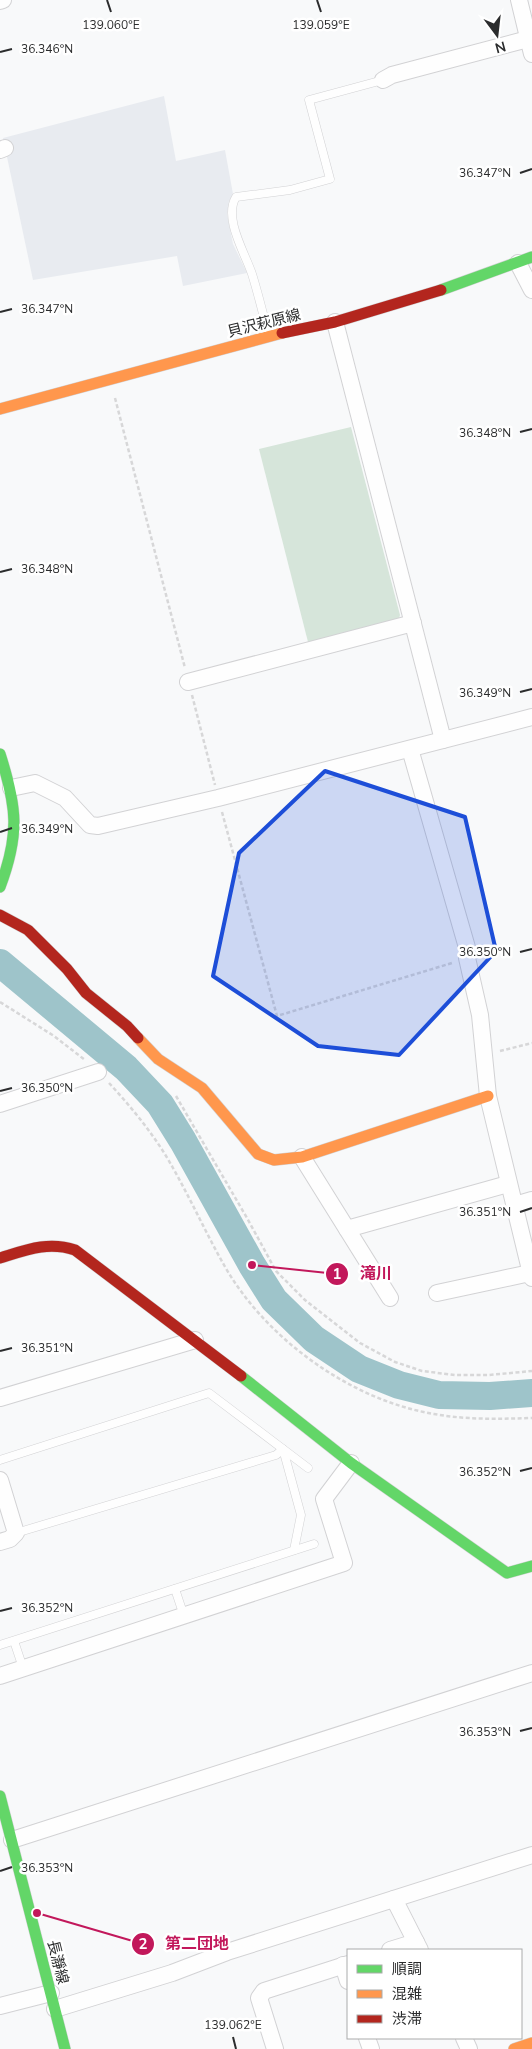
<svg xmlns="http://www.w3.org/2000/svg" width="532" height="2049" font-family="'Nunito Sans','Noto Sans JP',sans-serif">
  <rect width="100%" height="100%" fill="#f8f9fa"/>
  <polygon fill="#e8ebf0" points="164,96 176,161 225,150 233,194 229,201 227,214 233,244 247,273 183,286 177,256 33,280 3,138"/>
  <polygon fill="#d6e5da" points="351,427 400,615 399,619 308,642 259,449"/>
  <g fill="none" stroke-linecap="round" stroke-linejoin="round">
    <polyline stroke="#9ec4ca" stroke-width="28" points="0,963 126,1068 160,1104 183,1141 252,1265 274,1300 314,1339 359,1369 399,1385 439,1395 490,1396 532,1393"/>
    <defs>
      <g id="lane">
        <path d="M 268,333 C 263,314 258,293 252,274 C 245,253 223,218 236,197 L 290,190 L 330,179 L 309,100 L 383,80"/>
        <polyline points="0,1460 209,1393 308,1468"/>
        <polyline points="16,1533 276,1455 283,1449 301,1515 294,1550"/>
        <polyline points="175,1589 184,1616"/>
        <polyline points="14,1641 23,1668"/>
        <polyline points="0,1645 314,1544"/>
      </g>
      <g id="street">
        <polyline points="519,0 532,54"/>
        <polyline points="0,1 3,0"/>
        <polyline points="383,80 392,75 528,39"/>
        <polyline points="0,150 5,148"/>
        <polyline points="518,263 532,290"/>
        <polyline points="335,322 443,740"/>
        <polyline points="188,682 413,623"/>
        <polyline points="410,749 468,951 467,958 480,1015 488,1096 532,1278"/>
        <polyline points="11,788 35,783 65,798 90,825 98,826 218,798 532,717"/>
        <polyline points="0,1104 98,1072"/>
        <polyline points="302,1157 390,1298"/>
        <polyline points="515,1205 532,1200"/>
        <polyline points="347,1229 508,1184"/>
        <polyline points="437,1293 530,1273"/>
        <polyline points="0,1398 195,1340"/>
        <polyline points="0,1480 16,1533 10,1539 0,1542"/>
        <polyline points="0,1676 344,1563 324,1499 351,1463"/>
        <polyline points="12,1840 532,1673"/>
        <polyline points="394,1899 420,1950"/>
        <polyline points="390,1950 416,1942"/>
        <polyline points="343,1965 348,1981"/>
        <polyline points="0,2006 51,1993"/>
        <polyline points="55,2009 172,1973 227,1952 532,1855"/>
        <polyline points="367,2038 371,2049"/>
        <polyline points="464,2038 469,2049"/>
        <polyline points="275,2049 259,1998 264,1991 348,1964"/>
      </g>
      <g id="fast">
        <polyline points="441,290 532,257"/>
        <path d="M 0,754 C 17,807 20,834 0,887"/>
        <polyline points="241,1376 351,1463 507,1573 532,1566"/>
        <polyline points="0,1796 65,2049"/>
      </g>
      <g id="slow">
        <polyline points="0,409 282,333"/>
        <polyline points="138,1038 158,1059 202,1088 258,1154 274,1160 302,1157 488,1096"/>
        <polyline points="514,2049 532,2043"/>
      </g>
      <g id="jam">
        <polyline points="282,333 335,322 441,290"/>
        <polyline points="0,915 28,930 67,969 86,993 127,1026 138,1038"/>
        <path d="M 0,1258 C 26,1250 48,1241 75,1250 L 241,1376"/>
      </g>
    </defs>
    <use href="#lane" stroke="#d2d2d4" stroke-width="9"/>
    <use href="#street" stroke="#d2d2d4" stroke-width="18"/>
    <use href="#fast" stroke="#d2d2d4" stroke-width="12"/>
    <use href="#slow" stroke="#d2d2d4" stroke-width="12"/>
    <use href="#jam" stroke="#d2d2d4" stroke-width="12"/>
    <g stroke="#d7d7d8" stroke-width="2.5" stroke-dasharray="4 2.5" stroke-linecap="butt">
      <polyline points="115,398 185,668"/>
      <polyline points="192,695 215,785"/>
      <polyline points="222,812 277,1016 452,963"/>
      <polyline points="0,1002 54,1036 85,1060"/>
      <polyline points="500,1051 532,1043"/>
      <path d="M 109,1083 C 133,1109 156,1137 173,1168 C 191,1200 206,1233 224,1265 C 265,1338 350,1400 434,1414 C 467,1420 499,1419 532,1418"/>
      <polyline points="176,1096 247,1218 276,1271 305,1300 360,1343 395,1362 422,1371 455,1375 489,1375 532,1371"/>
    </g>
    <use href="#lane" stroke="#fefefe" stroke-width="8"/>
    <use href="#street" stroke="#fefefe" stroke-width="16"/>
    <use href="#fast" stroke="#63d668" stroke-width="11"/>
    <use href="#slow" stroke="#ff974d" stroke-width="11"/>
    <use href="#jam" stroke="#b3261e" stroke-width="11"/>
  </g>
  <path fill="#1d4ed8" fill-opacity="0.2" stroke="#1d4ed8" stroke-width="4" stroke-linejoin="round" d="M 325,771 L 465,817 L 496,951 L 399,1055 L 318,1046 L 213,976 L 239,853 Z"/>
  <path fill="none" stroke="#2b2c2d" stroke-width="2" d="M 107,0 L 111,12M 317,0 L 321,12M 0,52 L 12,49M 520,173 L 532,169M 0,312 L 12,309M 520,432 L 532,429M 0,572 L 12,569M 520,692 L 532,689M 0,832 L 12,828M 520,952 L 532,949M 0,1091 L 12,1088M 520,1212 L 532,1208M 0,1351 L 12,1348M 520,1471 L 532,1468M 0,1611 L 12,1608M 520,1731 L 532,1728M 0,1871 L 12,1867M 233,2037 L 236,2049"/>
  <g text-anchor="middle" stroke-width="5" stroke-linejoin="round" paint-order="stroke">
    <g font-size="15" fill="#2b2c2d" stroke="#fff">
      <text transform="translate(264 323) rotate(-14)" y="5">貝沢萩原線</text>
      <text transform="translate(58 1962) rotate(76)" y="5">長瀞線</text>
    </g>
  </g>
  <g font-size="12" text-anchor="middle" fill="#2b2c2d" stroke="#fff" stroke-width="5" stroke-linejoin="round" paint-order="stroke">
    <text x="111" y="29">139.060°E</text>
    <text x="321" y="29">139.059°E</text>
    <text x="47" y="53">36.346°N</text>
    <text x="485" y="177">36.347°N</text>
    <text x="47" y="313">36.347°N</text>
    <text x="485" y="437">36.348°N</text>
    <text x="47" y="573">36.348°N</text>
    <text x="485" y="697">36.349°N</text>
    <text x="47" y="833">36.349°N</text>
    <text x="485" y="956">36.350°N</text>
    <text x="47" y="1092">36.350°N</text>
    <text x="485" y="1216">36.351°N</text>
    <text x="47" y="1352">36.351°N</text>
    <text x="485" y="1476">36.352°N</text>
    <text x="47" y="1612">36.352°N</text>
    <text x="485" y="1736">36.353°N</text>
    <text x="47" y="1872">36.353°N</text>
    <text x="233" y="2029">139.062°E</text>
  </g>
  <path fill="none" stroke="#c2185b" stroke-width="2" d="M252 1265L337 1274M37 1913L143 1944"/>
  <g fill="#c2185b" stroke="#fff" stroke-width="2">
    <circle cx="252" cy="1265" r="5"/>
    <circle cx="37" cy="1913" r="5"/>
    <circle cx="337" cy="1274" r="12"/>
    <circle cx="143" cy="1944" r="12"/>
  </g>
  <g font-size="15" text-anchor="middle" font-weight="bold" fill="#fff">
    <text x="337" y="1279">1</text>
    <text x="143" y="1949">2</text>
  </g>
  <g font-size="16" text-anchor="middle" font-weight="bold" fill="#c2185b" stroke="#fff" stroke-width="5" stroke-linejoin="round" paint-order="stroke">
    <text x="376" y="1279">滝川</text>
    <text x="197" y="1949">第二団地</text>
  </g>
  <rect x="347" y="1949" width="175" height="90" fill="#ffffff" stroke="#aaabab"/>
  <rect x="357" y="1965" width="25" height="8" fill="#63d668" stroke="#aaabab"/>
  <text x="392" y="1974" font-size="15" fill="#2b2c2d">順調</text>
  <rect x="357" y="1990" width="25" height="8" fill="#ff974d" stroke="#aaabab"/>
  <text x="392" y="1999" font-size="15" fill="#2b2c2d">混雑</text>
  <rect x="357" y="2015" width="25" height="8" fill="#b3261e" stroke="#aaabab"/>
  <text x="392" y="2024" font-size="15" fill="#2b2c2d">渋滞</text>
  <g transform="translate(497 35) rotate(165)" stroke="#ffffff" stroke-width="4" paint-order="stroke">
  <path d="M0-4L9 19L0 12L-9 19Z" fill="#2b2c2d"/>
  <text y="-8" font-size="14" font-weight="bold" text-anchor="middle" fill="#2b2c2d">N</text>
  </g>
</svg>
